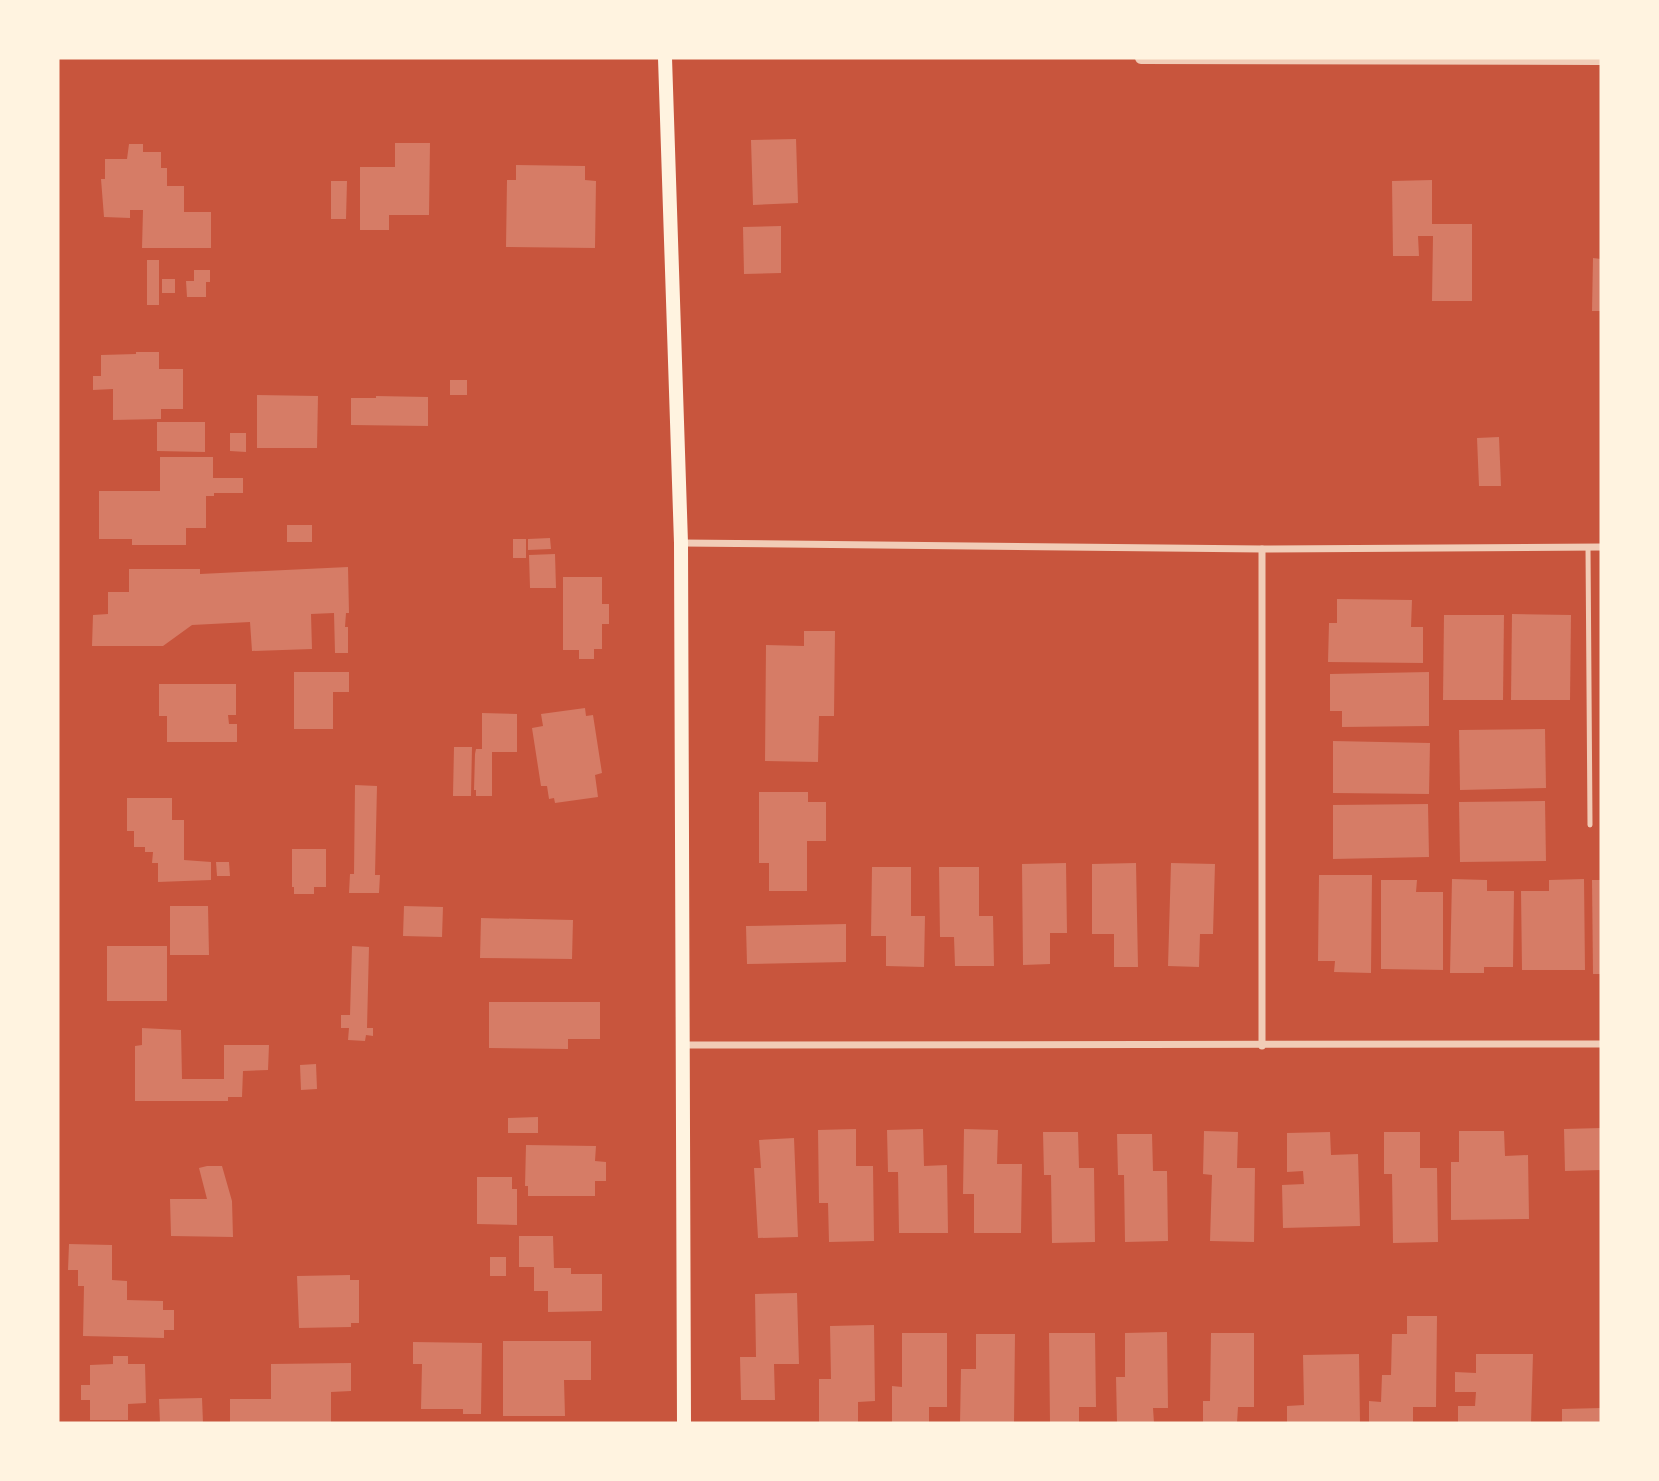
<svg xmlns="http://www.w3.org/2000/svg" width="1659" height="1481" font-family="'Alegreya Sans',sans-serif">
  <rect width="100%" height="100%" fill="#c8553d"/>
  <g fill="#d67c66">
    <polygon points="796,139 798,203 753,205 751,140"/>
    <polygon points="395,143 430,143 429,215 389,215 389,230 360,230 360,167 395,167"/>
    <polygon points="129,144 143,144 143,152 161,152 161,168 167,168 167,186 184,186 184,212 211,212 211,248 142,248 143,210 130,210 130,218 104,217 101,179 105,179 105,159 127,159"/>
    <polygon points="516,165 585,166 585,180 596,181 595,248 506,247 507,180 516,180"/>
    <polygon points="1432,180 1432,224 1472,224 1472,301 1432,301 1433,236 1418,236 1419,256 1393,256 1392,181"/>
    <polygon points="331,181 347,181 346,219 331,219"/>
    <polygon points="781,226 781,273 744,274 743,227"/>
    <polygon points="1593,258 1601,259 1601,311 1592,311"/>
    <rect x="147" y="260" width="12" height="45"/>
    <polygon points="194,270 210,270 210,282 206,282 206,297 187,297 186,281 194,281"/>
    <rect x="162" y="279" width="13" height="14"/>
    <polygon points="136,352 159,352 159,369 183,369 183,409 161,409 161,419 113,420 113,389 93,390 93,376 101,376 101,355 136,354"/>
    <rect x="450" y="380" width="17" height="15"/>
    <polygon points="257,395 318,396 317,448 257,448"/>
    <polygon points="376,396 428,397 428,426 351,425 351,398 376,398"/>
    <polygon points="157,422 205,422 205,452 157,451"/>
    <polygon points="230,433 246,433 246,452 230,451"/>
    <polygon points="1499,437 1501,486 1479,486 1477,438"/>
    <polygon points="160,457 213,457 213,478 243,478 243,493 214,493 214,496 206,496 206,528 186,528 186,545 132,545 132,539 99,539 99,491 160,491"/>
    <rect x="287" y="525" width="25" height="17"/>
    <polygon points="550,538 551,549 528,550 528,539"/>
    <rect x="513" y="539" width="13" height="19"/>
    <polygon points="555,554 556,588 530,588 529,555"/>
    <polygon points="348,567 349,613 346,613 345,627 348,627 348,653 335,653 334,613 311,614 312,649 252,651 250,622 192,625 163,646 92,646 93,615 108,614 108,592 129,592 129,569 200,569 200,574"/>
    <polygon points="563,577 602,577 602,604 609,604 609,624 602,624 602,649 594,649 594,659 579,659 579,650 563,650"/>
    <polygon points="1337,599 1412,600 1411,627 1423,627 1423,663 1328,662 1329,623 1337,623"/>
    <polygon points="1512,614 1571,615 1570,700 1511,700"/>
    <polygon points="1444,615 1504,615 1503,700 1443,700"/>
    <polygon points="804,631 835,631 834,716 819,716 818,762 765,761 766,645 804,646"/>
    <polygon points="294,672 349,672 349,692 333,692 333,729 294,729"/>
    <polygon points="1429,672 1429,726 1342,727 1342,711 1330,711 1330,674"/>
    <polygon points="159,684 236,684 236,715 228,715 229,724 237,724 237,742 167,742 167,716 159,716"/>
    <polygon points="585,708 586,716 593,715 602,773 595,775 598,797 555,803 554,798 549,799 547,786 541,786 532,728 543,726 541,714"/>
    <polygon points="482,713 517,714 517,752 492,752 492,796 476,796 476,790 474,790 475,754 476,749 482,749"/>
    <polygon points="1545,729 1546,788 1460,790 1459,730"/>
    <polygon points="1333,741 1430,743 1429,794 1333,793"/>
    <polygon points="454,747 472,747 471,796 453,796"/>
    <polygon points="355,785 377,786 375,875 380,875 379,893 349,893 350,874 354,874"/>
    <polygon points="759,792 808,792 808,802 826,802 826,841 807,841 807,891 769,891 769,863 759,863"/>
    <polygon points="127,798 172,798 172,820 184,820 184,860 211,862 211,880 158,882 158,863 152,863 153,852 145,852 145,847 134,847 134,831 127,831"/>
    <polygon points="1545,801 1546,861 1460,862 1459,802"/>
    <polygon points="1428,804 1429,857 1333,859 1333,805"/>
    <polygon points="292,849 326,849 326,887 314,887 314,894 294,894 294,887 292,887"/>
    <polygon points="216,862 229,862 230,876 217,876"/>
    <polygon points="1066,863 1067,933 1050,933 1050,964 1023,965 1022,864"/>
    <polygon points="1136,863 1138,967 1114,967 1114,934 1092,934 1092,864"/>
    <polygon points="1171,863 1215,864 1213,934 1200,934 1199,967 1168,966"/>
    <polygon points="872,867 911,867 911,916 925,916 924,967 886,966 886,936 871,936"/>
    <polygon points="939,867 979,867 979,916 993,916 994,966 955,966 954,937 940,937"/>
    <polygon points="1319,875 1372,875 1371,973 1334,972 1335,961 1318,961"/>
    <polygon points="1452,879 1487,880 1487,891 1514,891 1513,967 1484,967 1484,973 1450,973"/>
    <polygon points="1584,879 1585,970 1522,970 1521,891 1549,891 1549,880"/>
    <polygon points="1381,880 1417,880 1416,892 1443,892 1443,970 1381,969"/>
    <polygon points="1592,880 1601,880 1601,974 1593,974"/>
    <polygon points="170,906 208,906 209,955 170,955"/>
    <polygon points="404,906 443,907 442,937 403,936"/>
    <polygon points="481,918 573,920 572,959 480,958"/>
    <polygon points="846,924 846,962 747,964 746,926"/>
    <rect x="107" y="946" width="60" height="55"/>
    <polygon points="352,946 369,947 367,1028 373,1028 373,1036 366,1035 365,1041 348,1040 349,1028 341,1028 341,1015 350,1015"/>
    <polygon points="489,1002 600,1002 600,1039 568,1039 568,1049 489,1048"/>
    <polygon points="142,1028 181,1030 182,1079 224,1079 224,1045 269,1045 268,1070 243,1071 242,1097 228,1097 228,1101 135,1101 135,1046 142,1045"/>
    <polygon points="316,1064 317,1089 301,1090 300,1065"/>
    <polygon points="538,1117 538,1133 508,1133 508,1118"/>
    <polygon points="1601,1128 1601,1170 1565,1171 1564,1129"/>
    <polygon points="856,1129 856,1166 873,1166 874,1241 829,1242 828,1203 819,1203 818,1130"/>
    <polygon points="923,1129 924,1166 947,1165 948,1233 899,1233 898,1172 888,1172 887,1130"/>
    <polygon points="964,1129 998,1130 997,1164 1022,1164 1021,1233 974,1233 974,1194 963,1194"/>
    <polygon points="1204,1131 1238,1132 1237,1168 1255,1168 1254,1242 1210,1241 1212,1175 1203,1174"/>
    <polygon points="1459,1131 1504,1131 1505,1156 1528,1155 1529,1219 1451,1220 1451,1162 1459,1162"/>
    <polygon points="1043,1132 1078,1132 1079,1168 1094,1168 1095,1242 1052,1243 1051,1175 1044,1175"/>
    <polygon points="1330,1132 1331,1155 1358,1154 1360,1226 1283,1228 1282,1185 1304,1184 1303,1171 1287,1172 1287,1133"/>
    <polygon points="1384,1132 1420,1132 1420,1168 1437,1168 1438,1242 1393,1243 1392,1174 1384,1174"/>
    <polygon points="1117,1134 1152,1134 1153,1171 1167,1171 1168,1241 1125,1242 1124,1175 1118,1175"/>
    <polygon points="794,1138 798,1237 758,1238 754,1168 761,1168 759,1140"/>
    <polygon points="526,1145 596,1146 595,1161 606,1162 606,1181 595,1181 595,1196 528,1196 528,1186 525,1186"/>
    <polygon points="207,1166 222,1166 232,1201 233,1237 171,1236 170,1199 207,1199 199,1168"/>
    <polygon points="477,1177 512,1177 512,1189 517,1189 517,1225 477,1224"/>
    <polygon points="519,1236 553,1236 554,1268 571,1268 571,1274 602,1274 602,1311 548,1312 548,1291 534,1291 534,1267 519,1267"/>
    <polygon points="69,1244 112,1245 112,1280 127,1281 127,1300 163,1301 163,1310 174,1310 174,1330 164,1330 164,1338 83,1336 84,1286 78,1286 78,1270 68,1270"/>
    <rect x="490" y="1257" width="16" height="19"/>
    <polygon points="350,1275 350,1280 359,1280 359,1323 351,1323 351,1327 299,1328 297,1276"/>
    <polygon points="797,1293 799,1364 774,1364 775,1400 741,1400 740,1357 756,1357 755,1294"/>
    <polygon points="1407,1316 1437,1316 1436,1407 1413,1407 1413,1423 1369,1423 1369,1401 1381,1402 1382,1375 1391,1375 1392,1334 1407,1334"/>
    <polygon points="874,1325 875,1401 858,1402 858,1423 819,1423 819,1379 831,1379 830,1326"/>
    <polygon points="1167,1332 1168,1408 1153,1408 1154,1423 1117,1423 1116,1377 1125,1377 1125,1333"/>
    <polygon points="902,1333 947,1333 947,1407 929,1407 929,1423 892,1423 892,1386 902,1387"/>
    <polygon points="1049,1333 1095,1333 1096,1407 1079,1407 1079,1423 1050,1423"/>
    <polygon points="1211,1333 1254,1333 1254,1407 1238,1407 1237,1423 1203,1423 1203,1401 1210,1401"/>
    <polygon points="976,1334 1015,1334 1014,1423 960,1423 961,1369 976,1369"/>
    <polygon points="503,1341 591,1341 591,1380 564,1380 565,1416 503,1416"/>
    <polygon points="413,1342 482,1343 481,1414 463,1414 463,1409 421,1409 422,1364 413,1364"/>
    <polygon points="1359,1354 1360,1423 1287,1423 1287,1406 1304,1405 1303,1355"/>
    <polygon points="1476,1354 1533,1354 1531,1423 1458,1423 1458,1406 1475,1406 1476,1392 1455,1392 1455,1372 1476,1373"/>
    <polygon points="113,1356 128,1356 128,1364 145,1364 146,1403 128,1404 128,1420 90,1420 90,1400 81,1400 81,1385 90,1385 90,1365 113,1364"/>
    <polygon points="351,1363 351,1391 331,1392 331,1423 230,1423 230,1399 271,1399 271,1364"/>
    <polygon points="202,1398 203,1423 160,1423 159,1399"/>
    <polygon points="1601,1408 1601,1423 1562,1423 1562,1409"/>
  </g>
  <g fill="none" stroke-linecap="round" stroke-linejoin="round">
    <polyline stroke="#f1ccb7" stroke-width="5" points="1588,547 1590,825"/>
    <g stroke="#f1ccb7" stroke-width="7">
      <polyline points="682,543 1262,549 1601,547"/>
      <polyline points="1262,549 1262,1046"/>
      <polyline points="683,1045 1601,1044"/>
    </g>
    <polyline stroke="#f1ccb7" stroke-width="12" points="1141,58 1601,59"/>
    <polyline stroke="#fff3e0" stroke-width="14" points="665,58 681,543 684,1423"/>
  </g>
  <rect width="1659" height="1481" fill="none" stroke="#fff3e0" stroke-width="119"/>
</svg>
